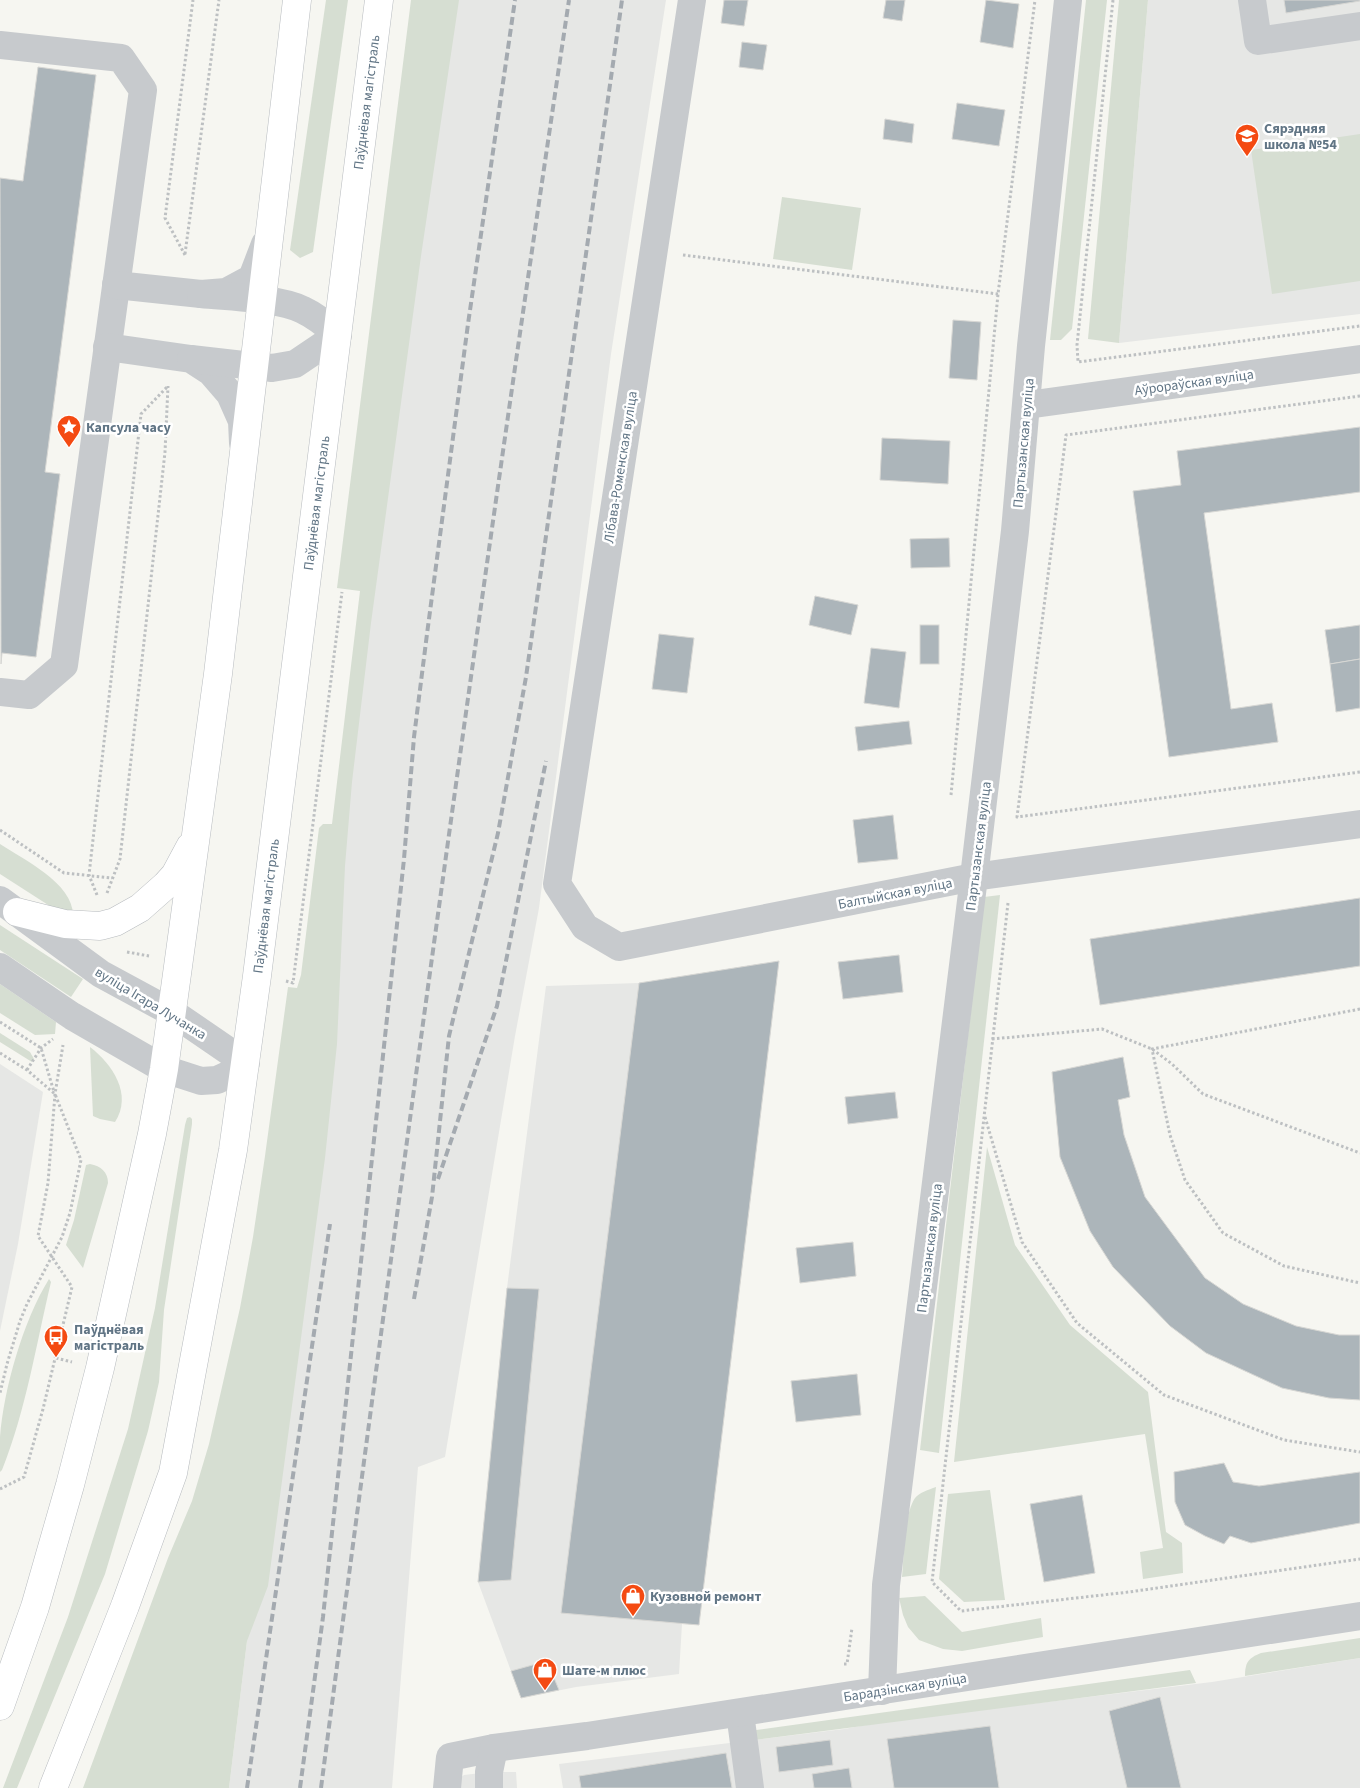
<svg xmlns="http://www.w3.org/2000/svg" width="1360" height="1788" font-family="'Source Sans 3',sans-serif">
  <rect width="100%" height="100%" fill="#f6f6f1"/>
  <g fill="#e6e7e5">
    <polygon points="447,0 666,0 611,354 539,908 515,1036 445,1457 418,1467 392,1788 229,1788 247,1641 330,880"/>
    <polygon points="1148,0 1360,0 1360,314 1119,343"/>
    <polygon points="779,961 699,1625 682,1624 679,1674 576,1687 521,1698 478,1582 507,1288 546,986 639,983"/>
    <polygon points="0,1064 43,1092 18,1244 0,1331"/>
    <polygon points="1360,1658 1360,1788 563,1788 559,1764 844,1729 883,1722 1212,1682"/>
    <polygon points="489,1772 516,1772 517,1788 447,1788 464,1775"/>
  </g>
  <g fill="#d6ded2">
    <polygon points="326,0 348,0 313,252 300,258 290,250"/>
    <polygon points="411,0 459,0 421,256 371,623 352,782 345,866 337,1044 325,1158 268,1586 247,1641 229,1788 83,1788 168,1558 192,1501 209,1444 240,1308 253,1237 265,1156 288,987 297,988 301,975 319,828 323,824 332,824 360,591 337,588"/>
    <polygon points="1086,0 1107,0 1072,329 1061,340 1050,340"/>
    <polygon points="1119,0 1148,0 1119,343 1088,339"/>
    <polygon points="1360,134 1360,281 1272,294 1251,150"/>
    <polygon points="782,197 861,208 852,270 773,259"/>
    <path d="M 0,844 C 24,860 73,883 73,915 L 56,910 L 0,874 Z"/>
    <polygon points="1000,895 939,1453 920,1450 984,897"/>
    <polygon points="0,925 83,979 71,997 0,950"/>
    <polygon points="0,984 56,1022 55,1034 35,1035 0,1013"/>
    <polygon points="0,1033 30,1052 34,1059 32,1062 0,1042"/>
    <path d="M 90,1047 C 112,1064 133,1094 115,1122 L 100,1119 L 93,1116 Z"/>
    <polygon points="190,1117 192,1119 192,1124 164,1310 159,1382 148,1431 105,1574 17,1788 3,1788 68,1617 128,1429 155,1308 185,1125 187,1118"/>
    <polygon points="987,1147 1015,1245 1070,1325 1148,1392 1166,1532 1182,1543 1183,1573 1143,1579 1140,1552 1163,1548 1145,1434 954,1462"/>
    <path d="M 90,1164 C 101,1166 108,1172 108,1183 L 83,1268 L 66,1245 L 74,1220 L 86,1165 Z"/>
    <path d="M 49,1279 L 51,1282 C 36,1345 26,1410 2,1470 L 0,1472 C 0,1460 0,1448 0,1437 C 4,1388 23,1321 49,1279 Z"/>
    <path d="M 936,1487 L 926,1574 L 902,1577 C 904,1557 904,1514 915,1498 C 920,1492 928,1490 936,1487 Z"/>
    <polygon points="990,1490 1005,1600 964,1602 939,1579 948,1494"/>
    <polygon points="925,1596 962,1632 1041,1618 1043,1637 962,1651 943,1649 919,1640 908,1627 903,1615 899,1598"/>
    <path d="M 1360,1638 L 1360,1658 L 1245,1676 C 1245,1663 1248,1658 1261,1653 Z"/>
    <polygon points="1190,1670 1196,1683 755,1740 756,1730"/>
  </g>
  <g fill="#acb5ba" stroke="#d7d7d4">
    <polygon points="724,0 748,0 744,26 721,23"/>
    <polygon points="886,0 905,0 902,21 883,18"/>
    <polygon points="986,0 1019,4 1013,48 980,42"/>
    <polygon points="1284,0 1360,0 1360,1 1286,13"/>
    <polygon points="742,42 767,45 763,70 739,67"/>
    <polygon points="38,67 96,75 45,472 60,474 36,657 2,653 1,664 0,178 23,181"/>
    <polygon points="957,103 1005,110 999,146 952,139"/>
    <polygon points="885,119 914,124 912,143 883,139"/>
    <polygon points="953,320 981,322 977,380 949,378"/>
    <polygon points="1360,427 1360,492 1204,513 1231,709 1272,703 1278,742 1169,757 1133,491 1181,485 1177,451"/>
    <polygon points="882,438 950,441 948,484 880,480"/>
    <polygon points="949,538 950,567 911,568 910,539"/>
    <polygon points="815,596 858,605 851,635 809,625"/>
    <rect x="920" y="625" width="19" height="39"/>
    <polygon points="1360,625 1360,659 1330,664 1325,630"/>
    <polygon points="659,634 694,638 687,693 652,689"/>
    <polygon points="871,648 906,652 899,708 864,703"/>
    <polygon points="1360,659 1360,708 1336,712 1330,664"/>
    <polygon points="909,721 912,744 858,751 855,727"/>
    <polygon points="893,815 898,859 858,863 853,820"/>
    <polygon points="1360,898 1360,966 1100,1005 1090,939"/>
    <polygon points="899,955 903,992 843,999 838,962"/>
    <polygon points="779,961 699,1625 561,1613 639,983"/>
    <polygon points="1123,1057 1130,1097 1118,1100 1124,1135 1145,1197 1205,1278 1243,1304 1296,1326 1339,1335 1360,1335 1360,1400 1329,1398 1282,1388 1206,1353 1170,1326 1113,1267 1090,1231 1060,1157 1052,1072"/>
    <polygon points="895,1092 898,1118 848,1124 845,1097"/>
    <polygon points="853,1242 856,1276 800,1283 796,1248"/>
    <polygon points="507,1288 539,1289 511,1580 478,1582"/>
    <polygon points="857,1374 861,1415 796,1422 791,1381"/>
    <polygon points="1224,1463 1233,1482 1259,1486 1360,1472 1360,1523 1251,1543 1230,1536 1224,1544 1205,1536 1185,1525 1175,1502 1174,1472"/>
    <polygon points="1082,1495 1095,1573 1044,1582 1030,1504"/>
    <polygon points="547,1661 559,1690 521,1698 511,1671"/>
    <polygon points="1160,1697 1181,1788 1127,1788 1109,1711"/>
    <polygon points="990,1726 999,1788 894,1788 887,1739"/>
    <polygon points="830,1740 833,1765 779,1772 776,1747"/>
    <polygon points="726,1753 732,1788 581,1788 579,1776"/>
    <polygon points="849,1768 852,1788 814,1788 812,1774"/>
  </g>
  <g fill="none" stroke-linecap="round" stroke-linejoin="round">
    <defs>
      <g id="major">
        <polyline points="17,912 65,924 100,926 115,922 140,908 166,885 175,875 190,847"/>
        <polyline points="0,1706 35,1607 70,1485 100,1368 152,1134 164,1069 218,674 297,0"/>
        <path id="s1" d="M 53,1788 L 125,1606 L 173,1473 L 233,1150 L 257,976 L 379,0"/>
      </g>
    </defs>
    <use href="#major" stroke="#b7bbbf" stroke-width="29"/>
    <g stroke="#bdc0c2" stroke-width="3" stroke-dasharray="2.5 2.5" stroke-linecap="butt">
      <polyline points="1113,0 1077,345 1078,362 1360,326"/>
      <polyline points="185,254 219,0"/>
      <polyline points="185,255 165,218 193,0"/>
      <polyline points="683,255 998,294"/>
      <polyline points="1360,396 1066,435 1017,817 1360,772"/>
      <polyline points="951,795 998,294 1035,0"/>
      <polyline points="0,830 64,873 112,878"/>
      <polyline points="107,893 120,859 165,452 168,386"/>
      <polyline points="97,895 89,875 141,414 168,386"/>
      <polyline points="1008,903 932,1582 961,1611 1129,1592 1360,1559"/>
      <polyline points="127,952 149,956"/>
      <polyline points="286,981 293,983 342,592"/>
      <polyline points="1360,1009 1152,1049 1170,1135 1185,1180 1223,1233 1284,1266 1360,1283"/>
      <polyline points="0,1022 41,1048 54,1092"/>
      <polyline points="992,1039 1102,1029 1152,1049 1172,1064 1203,1094 1360,1153"/>
      <polyline points="0,1053 27,1070 55,1094 81,1160 70,1213 62,1237 27,1304 20,1321 7,1364 0,1393"/>
      <polyline points="27,1070 41,1048 53,1039"/>
      <polyline points="985,1117 1022,1242 1077,1323 1164,1395 1284,1440 1360,1452"/>
      <polyline points="56,1358 72,1362"/>
      <polyline points="0,1489 24,1477 43,1409 72,1287 38,1236 48,1183 55,1094 63,1045"/>
      <polyline points="844,1664 847,1664 852,1628"/>
    </g>
    <g stroke="#c7cacd" stroke-width="28">
      <polyline points="692,0 557,884 585,927 619,947 974,877 1360,824"/>
      <polyline points="1252,0 1258,41 1360,26"/>
      <polyline points="0,45 121,58 143,90 64,665 29,695 0,692"/>
      <polyline points="116,285 201,294 226,292 252,278 265,244"/>
      <polyline points="107,347 191,359 211,372 230,394 242,421 243,443"/>
      <path d="M 191,359 L 272,368 L 295,364 L 338,335 C 327,325 316,316 303,310 C 279,298 229,297 201,294"/>
      <polyline points="1027,405 1360,359"/>
      <polyline points="0,900 101,974 173,1013 246,1063 230,1074 217,1080 201,1081 164,1069 72,1016 0,967"/>
      <polyline points="882,1691 886,1585 974,877 1015,531 1031,346 1068,0"/>
      <polyline points="740,1713 750,1788"/>
      <polyline points="447,1788 450,1757 494,1748 587,1736 1360,1616"/>
      <polyline points="489,1788 489,1772 494,1748"/>
    </g>
    <use href="#major" stroke="#fff" stroke-width="28"/>
    <g stroke="#a4aab0" stroke-width="4" stroke-dasharray="8 4" stroke-linecap="butt">
      <polyline points="438,1179 497,1006 546,761"/>
      <polyline points="414,1299 432,1197 449,1036 498,833 526,677 622,0"/>
      <polyline points="247,1788 330,1224"/>
      <polyline points="300,1788 323,1617 404,859 414,737 427,634 468,324 515,0"/>
      <path d="M 321,1788 C 399,1191 480,595 569,0"/>
    </g>
  </g>
  <defs>
    <symbol id="school-pin" viewBox="-11 -11 22 30"><path d="M0 17L-7.5 6A9.5 9.5 0 1 1 7.5 6Z" fill="#f44a12" stroke="#fff"/><path d="M0-5L7-2L0 1L-7-2ZM-4 1L0 2.5L4 1V4Q0 6-4 4Z" fill="#fff"/></symbol>
    <symbol id="sight-pin" viewBox="-11 -11 22 30"><path d="M0 17L-7.5 6A9.5 9.5 0 1 1 7.5 6Z" fill="#f44a12" stroke="#fff"/><path d="M0-6L1.8-2.2L6-1.7L2.9 1.2L3.7 5.4L0 3.3L-3.7 5.4L-2.9 1.2L-6-1.7L-1.8-2.2Z" fill="#fff"/></symbol>
    <symbol id="bus-pin" viewBox="-11 -11 22 30"><path d="M0 17L-7.5 6A9.5 9.5 0 1 1 7.5 6Z" fill="#f44a12" stroke="#fff"/><path d="M-5-6H5V4H4V6H2V4H-2V6H-4V4H-5ZM-3.5-4V0h7V-4ZM-3.5 1.2v1.5H-2V1.2ZM2 1.2v1.5H3.5V1.2Z" fill="#fff"/></symbol>
    <symbol id="shop-pin" viewBox="-11 -11 22 30"><path d="M0 17L-7.5 6A9.5 9.5 0 1 1 7.5 6Z" fill="#f44a12" stroke="#fff"/><path d="M-5-2.5h2.3a2.7 3.5 0 0 1 5.4 0H5L5.5 6h-11ZM-1.5-2.5h3a1.5 2.3 0 0 0-3 0Z" fill="#fff"/></symbol>
  </defs>
  <g fill-rule="evenodd">
    <use href="#school-pin" x="1233" y="122" width="28" height="38"/>
    <use href="#sight-pin" x="55" y="413" width="28" height="38"/>
    <use href="#bus-pin" x="42" y="1323" width="28" height="38"/>
    <use href="#shop-pin" x="619" y="1582" width="28" height="38"/>
    <use href="#shop-pin" x="531" y="1656" width="28" height="38"/>
  </g>
  <g text-anchor="middle" stroke-width="5" stroke-linejoin="round" paint-order="stroke">
    <g font-size="14" fill="#617585" stroke="#fff">
      <text dy="5" stroke="none"><textPath href="#s1" startOffset="1722">Паўднёвая магістраль</textPath></text>
      <text transform="translate(1194 382) rotate(-8)" y="5">Аўрораўская вуліца</text>
      <text transform="translate(1023 443) rotate(-85)" y="5">Партызанская вуліца</text>
      <text transform="translate(620 467) rotate(-81)" y="5">Лібава-Роменская вуліца</text>
      <text dy="5" stroke="none"><textPath href="#s1" startOffset="1318">Паўднёвая магістраль</textPath></text>
      <text transform="translate(978 846) rotate(-83)" y="5">Партызанская вуліца</text>
      <text transform="translate(895 893) rotate(-11)" y="5">Балтыйская вуліца</text>
      <text dy="5" stroke="none"><textPath href="#s1" startOffset="912">Паўднёвая магістраль</textPath></text>
      <text transform="translate(151 1003) rotate(31)" y="5">вуліца Ігара Лучанка</text>
      <text transform="translate(929 1248) rotate(-83)" y="5">Партызанская вуліца</text>
      <text transform="translate(905 1687) rotate(-9)" y="5">Барадзінская вуліца</text>
    </g>
    <g font-size="14" font-weight="bold" fill="#617585" stroke="#fff" text-anchor="start">
      <text x="1264" y="133">Сярэдняя<tspan x="1264" dy="16">школа №54</tspan></text>
      <text x="86" y="432">Капсула часу</text>
      <text x="74" y="1334">Паўднёвая<tspan x="74" dy="16">магістраль</tspan></text>
      <text x="650" y="1601">Кузовной ремонт</text>
      <text x="562" y="1675">Шате-м плюс</text>
    </g>
  </g>
</svg>
